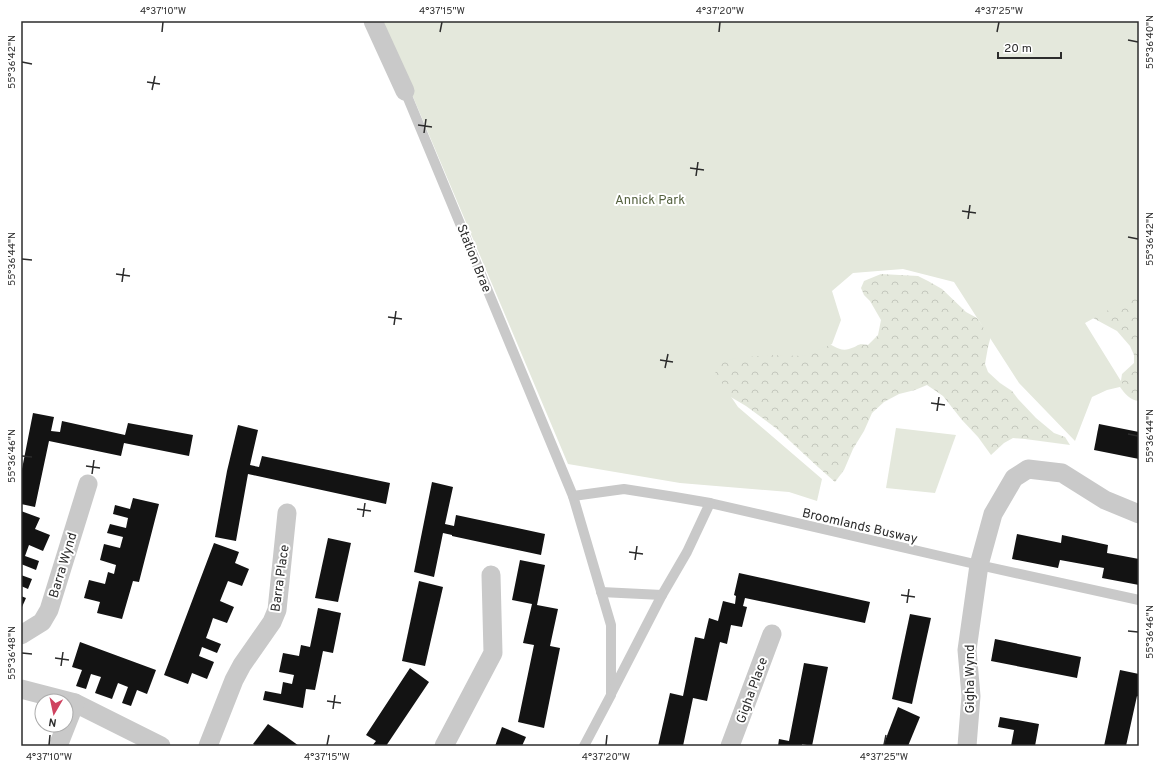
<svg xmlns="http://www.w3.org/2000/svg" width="1160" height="767" font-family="Overpass,sans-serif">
  <defs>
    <pattern id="forest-crowns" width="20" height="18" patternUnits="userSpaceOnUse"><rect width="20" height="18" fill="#e4e8dc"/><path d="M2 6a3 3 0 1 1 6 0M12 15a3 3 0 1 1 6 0" fill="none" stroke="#c4c7bd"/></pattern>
  </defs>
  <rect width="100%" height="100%" fill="#fff"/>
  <g fill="url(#forest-crowns)">
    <path d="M 573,206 L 825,341 C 832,345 840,352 849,349 C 860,346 856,343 868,345 L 878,335 L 881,320 L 870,301 L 864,295 L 861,288 L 864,281 L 881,274 L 918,276 L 928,281 L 942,289 L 966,312 L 977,318 L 982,325 L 992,332 L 988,347 L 985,364 L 988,372 L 1000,383 L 1012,391 L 1018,399 L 1036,418 L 1054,433 L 1065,437 L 1070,445 L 1025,439 L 1013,438 L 1004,443 L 991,455 L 978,437 L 962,420 L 943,396 L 927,385 L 915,390 L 899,394 L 884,402 L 872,413 L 864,431 L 853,449 L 844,470 L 835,482 L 818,467 L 777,429 L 746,406 L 724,393 Z"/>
    <path d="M 1139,278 L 1139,401 C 1130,400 1125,394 1120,387 L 1122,374 L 1134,363 L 1134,355 L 1130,346 L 1117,331 L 1093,318 Z"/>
  </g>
  <g fill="#e4e8dc">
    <polygon points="381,21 1139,21 1139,291 1130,298 1085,323 1124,386 1107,390 1092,397 1075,441 1019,383 954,282 903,269 853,273 832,291 841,320 832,344 804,356 769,355 736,358 722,362 715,373 738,407 822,479 817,501 789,492 680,483 568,464"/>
    <polygon points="896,428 956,435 935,493 886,488"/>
  </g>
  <g fill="#131313">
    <polygon points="33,413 54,417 51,431 60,432 62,421 125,435 128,423 193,435 189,456 124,443 121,456 49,441 35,507 21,504 21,474"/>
    <polygon points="1099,424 1139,432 1139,459 1094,450"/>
    <polygon points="238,425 258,430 250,465 259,467 262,456 390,483 386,504 248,474 236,541 215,537 227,471"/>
    <polygon points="432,482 453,487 445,524 454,526 456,515 545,534 541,555 452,536 452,535 443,533 434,577 414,572"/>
    <polygon points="133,498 159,504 139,582 133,581 122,619 97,613 100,602 84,598 89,580 105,584 108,572 114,574 116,565 100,560 104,544 120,548 123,537 107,533 110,524 126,528 128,518 113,514 115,505 130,509"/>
    <polygon points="21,511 40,518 35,529 50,535 43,551 29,545 25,556 39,561 36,570 21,564"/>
    <polygon points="1017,534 1061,543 1062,535 1108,545 1107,553 1139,559 1139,585 1102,578 1104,568 1060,560 1058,568 1012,559"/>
    <polygon points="328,538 351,543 338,602 315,598"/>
    <polygon points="214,543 239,552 235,563 249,569 242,586 228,581 220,601 234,607 227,623 213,618 210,627 206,638 221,644 217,653 202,647 199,656 214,662 207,679 192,673 188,684 164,675"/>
    <polygon points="520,560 545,565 537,605 558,609 550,646 560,648 544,728 518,722 534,645 523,643 532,604 512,600"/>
    <polygon points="739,573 870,602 865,623 745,598 743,606 747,607 742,627 731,625 727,644 720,642 707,701 693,698 683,746 658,746 670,693 683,696 695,637 704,639 709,618 718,621 723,601 735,604 736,596 734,595"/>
    <polygon points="21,575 32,579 28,589 21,586"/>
    <polygon points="419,581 443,587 425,666 402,661"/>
    <polygon points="21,596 26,598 22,607 21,606"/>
    <polygon points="318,608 341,613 333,653 323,651 315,690 306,689 303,708 263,700 265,691 281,694 283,682 292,684 294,675 279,672 283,653 299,656 301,645 310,647"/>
    <polygon points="910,614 931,618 912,704 892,699"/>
    <polygon points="995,639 1081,657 1077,678 991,661"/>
    <polygon points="80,642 156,670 147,694 137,690 131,706 122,703 128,687 118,683 112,699 95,693 101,677 91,674 86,689 76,686 82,670 72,667"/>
    <polygon points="804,663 828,667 812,746 802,744 802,746 778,746 779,739 789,741"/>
    <polygon points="410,668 429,682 386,746 372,746 376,741 366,735"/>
    <polygon points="1120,670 1139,674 1138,688 1139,688 1139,697 1137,696 1126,746 1104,746"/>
    <polygon points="898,707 920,717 908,746 883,746"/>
    <polygon points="1000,717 1039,724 1035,746 1011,746 1014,730 998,727"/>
    <polygon points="268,724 284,735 299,746 256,746 253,744"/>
    <polygon points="502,727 526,737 522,746 495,746"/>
  </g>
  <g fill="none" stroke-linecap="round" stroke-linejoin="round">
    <g stroke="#c9c9c9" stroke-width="10">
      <polyline points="405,91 573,496 611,625 611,695 584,746"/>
      <polyline points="573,496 624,489 675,497 710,503 979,565 1139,600"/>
      <polyline points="601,592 662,595"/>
      <polyline points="611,694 662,595 687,552 710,503"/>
    </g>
    <g stroke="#c9c9c9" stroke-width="19">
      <polyline points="373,21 405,91"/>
      <polyline points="21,635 42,622 49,610 88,484"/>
      <polyline points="21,689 75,703 161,746"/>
      <polyline points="58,746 75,703"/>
      <polyline points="208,746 234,680 242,665 272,622 277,610 287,513"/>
      <polyline points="444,746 493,653 491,575"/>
      <polyline points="730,746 772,634"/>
      <polyline points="967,746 971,696 967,650 979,565 993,514 1014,478 1028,469 1062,473 1105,500 1139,514"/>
    </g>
  </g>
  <path fill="none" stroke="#2c2c2c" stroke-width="1.5" d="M 162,32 L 163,22M 440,32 L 442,22M 719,32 L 720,22M 997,32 L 999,22M 1128,40 L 1138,42M 22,62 L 32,64M 147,82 L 160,84M 152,90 L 155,76M 418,125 L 432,127M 424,133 L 426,119M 690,168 L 704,170M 696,176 L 698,162M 962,211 L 976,213M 968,219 L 970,205M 1128,237 L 1138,239M 22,259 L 32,260M 116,274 L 130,276M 122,282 L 124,268M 388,317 L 402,319M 394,325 L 396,311M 660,360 L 673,362M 665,368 L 668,354M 931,403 L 945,405M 937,411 L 939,397M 1128,434 L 1138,436M 22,456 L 32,457M 86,466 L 100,468M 92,474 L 94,460M 357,509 L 371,511M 363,517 L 365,503M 629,552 L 643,554M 635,560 L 637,546M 901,595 L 915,597M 907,603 L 909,589M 1128,631 L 1138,632M 22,653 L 32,654M 55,658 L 69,660M 61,666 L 63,652M 327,701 L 341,703M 333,709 L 335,695M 49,745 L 50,735M 327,745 L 329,735M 606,745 L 607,735M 884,745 L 886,735"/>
  <g text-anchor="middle" stroke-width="4" stroke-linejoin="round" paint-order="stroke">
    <g font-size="13" fill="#556240" stroke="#fff">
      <text x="650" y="204">Annick Park</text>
    </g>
    <g font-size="13" fill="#2c2c2c" stroke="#fff">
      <text transform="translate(475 258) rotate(68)" y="5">Station Brae</text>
      <text transform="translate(860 525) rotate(13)" y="5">Broomlands Busway</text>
      <text transform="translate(62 565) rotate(-73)" y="5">Barra Wynd</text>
      <text transform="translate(279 578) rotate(-82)" y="5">Barra Place</text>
      <text transform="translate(969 679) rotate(-90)" y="5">Gigha Wynd</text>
      <text transform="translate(751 690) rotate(-70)" y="5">Gigha Place</text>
    </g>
  </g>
  <rect width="1160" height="767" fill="none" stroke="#ffffff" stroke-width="44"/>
  <g transform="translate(54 713) rotate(189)"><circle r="19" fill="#ffffff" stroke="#ababab"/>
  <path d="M0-3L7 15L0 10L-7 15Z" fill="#cf4360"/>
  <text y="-6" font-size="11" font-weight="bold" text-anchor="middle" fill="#2c2c2c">N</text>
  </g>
  <path d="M998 52v6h63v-6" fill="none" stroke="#2c2c2c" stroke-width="2"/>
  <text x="1004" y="52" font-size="12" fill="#2c2c2c" stroke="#ffffff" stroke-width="3" paint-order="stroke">20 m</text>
  <rect x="22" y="22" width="1116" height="723" fill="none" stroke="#2c2c2c" stroke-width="1.5"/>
  <g font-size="10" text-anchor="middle" fill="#2c2c2c">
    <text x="163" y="14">4°37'10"W</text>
    <text x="442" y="14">4°37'15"W</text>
    <text x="720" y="14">4°37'20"W</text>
    <text x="999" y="14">4°37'25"W</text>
    <text transform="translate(1149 42) rotate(-90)" y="4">55°36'40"N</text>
    <text transform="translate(11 62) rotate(-90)" y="4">55°36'42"N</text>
    <text transform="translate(1149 239) rotate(-90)" y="4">55°36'42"N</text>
    <text transform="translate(11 259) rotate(-90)" y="4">55°36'44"N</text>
    <text transform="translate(1149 436) rotate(-90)" y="4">55°36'44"N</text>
    <text transform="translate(11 456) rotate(-90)" y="4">55°36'46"N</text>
    <text transform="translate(1149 632) rotate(-90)" y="4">55°36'46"N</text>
    <text transform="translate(11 653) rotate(-90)" y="4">55°36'48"N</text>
    <text x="49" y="760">4°37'10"W</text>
    <text x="327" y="760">4°37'15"W</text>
    <text x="606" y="760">4°37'20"W</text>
    <text x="884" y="760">4°37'25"W</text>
  </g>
</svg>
